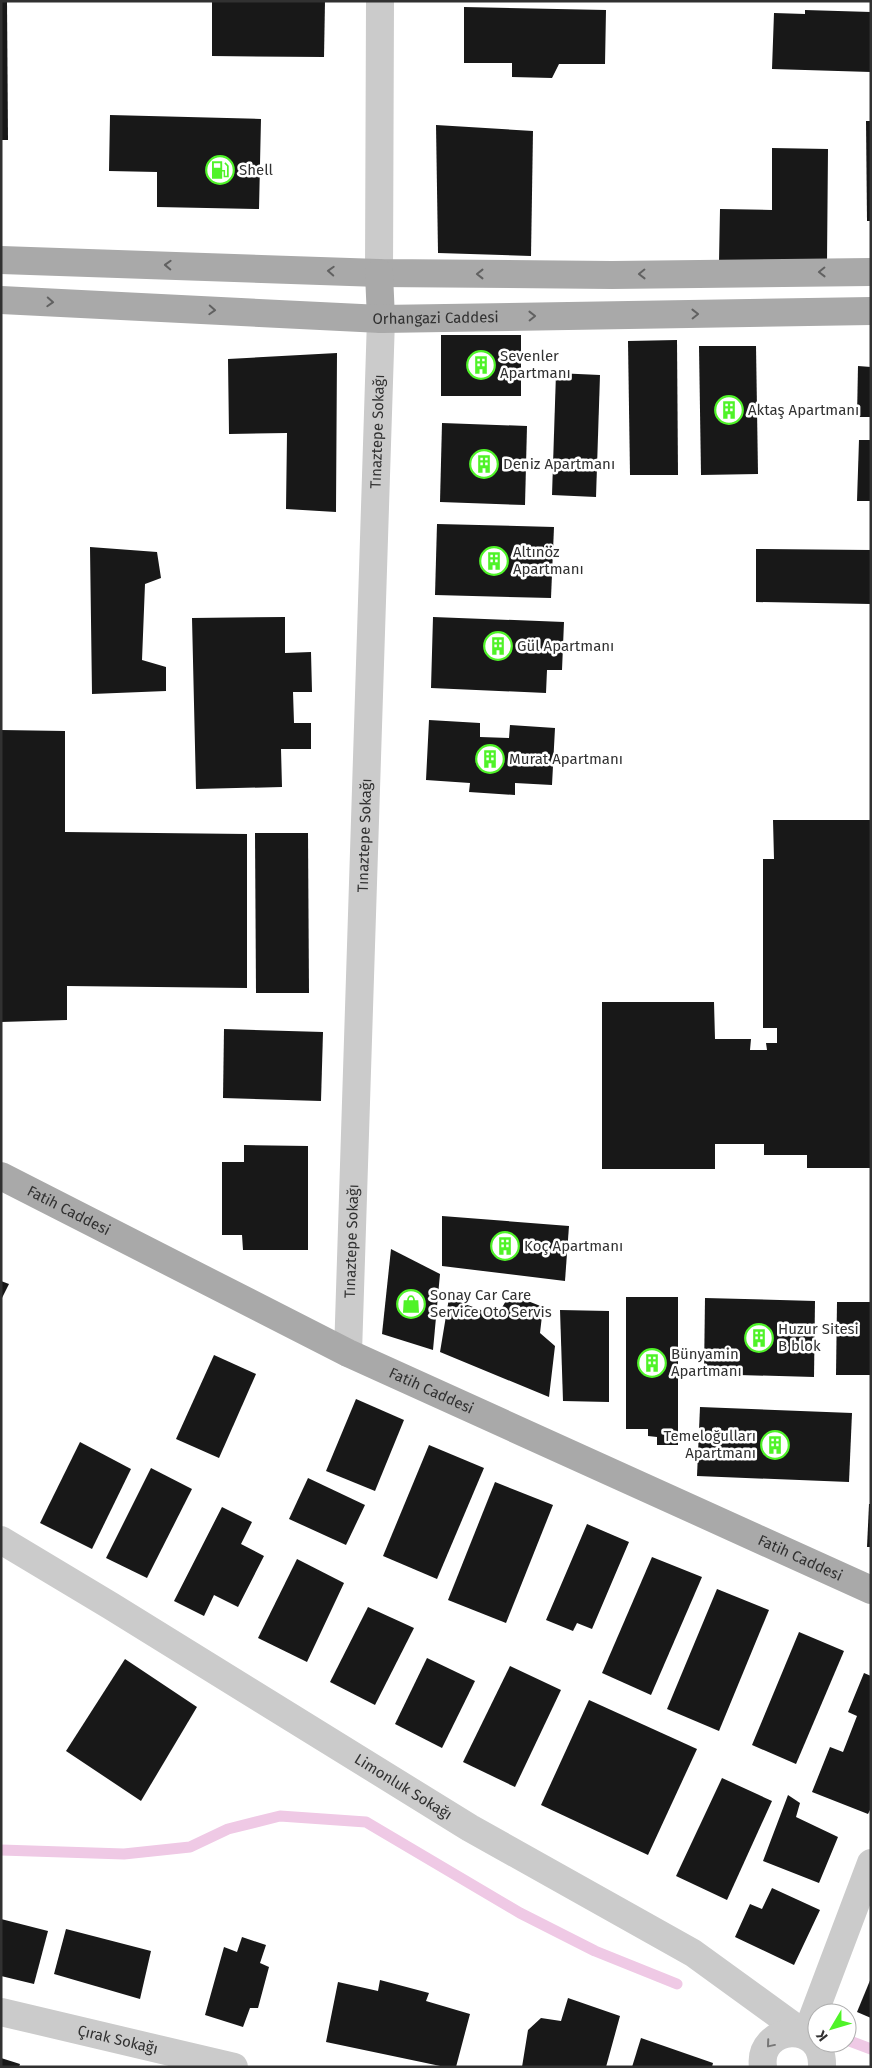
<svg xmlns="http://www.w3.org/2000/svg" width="872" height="2068" font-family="'Fira Sans',sans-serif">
  <rect width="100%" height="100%" fill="#fff"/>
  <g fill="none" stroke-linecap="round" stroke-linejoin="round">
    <g stroke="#efc9e5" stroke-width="11">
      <polyline points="1,1850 124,1854 190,1847 228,1829 280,1816 366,1822 520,1913 595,1951 677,1984"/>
      <polyline points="847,2040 871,2049"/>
    </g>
  </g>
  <g fill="#181818">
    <polygon points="1,1 7,1 8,140 1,140"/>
    <polygon points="212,1 325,1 324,57 212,56"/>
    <polygon points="464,7 606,10 605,64 559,64 552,78 512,77 512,63 464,63"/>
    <polygon points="805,10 871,12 871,72 772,69 774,13 805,14"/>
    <polygon points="110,115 261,119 259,209 157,207 157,172 109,171"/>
    <polygon points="866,121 871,121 871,221 867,221"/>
    <polygon points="436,125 533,131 531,256 438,253"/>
    <polygon points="772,148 828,149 827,263 719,262 720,209 772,210"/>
    <rect x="441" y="335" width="80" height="61"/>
    <polygon points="677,340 678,475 630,475 628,341"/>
    <polygon points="699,346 756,346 758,474 701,475"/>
    <polygon points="337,353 336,512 286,509 287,433 229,434 228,359"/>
    <polygon points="858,366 871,367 871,417 857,417"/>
    <polygon points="556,373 600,375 596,497 552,495"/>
    <polygon points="442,423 527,426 525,505 440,502"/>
    <polygon points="859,440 871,440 871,501 857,501"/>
    <polygon points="437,524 554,527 551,598 435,595"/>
    <polygon points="90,547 157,552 161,578 145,584 142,660 166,667 166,691 92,694"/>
    <polygon points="756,549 871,550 871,604 756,602"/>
    <polygon points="285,617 285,653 311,652 312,692 293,692 294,723 311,723 311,749 281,749 282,787 196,789 192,618"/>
    <polygon points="433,617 564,622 562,670 547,670 546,693 431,688"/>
    <polygon points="429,720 480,723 480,737 509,738 510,725 555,728 552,785 515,783 515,795 469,792 470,783 426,780"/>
    <polygon points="1,730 65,731 65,832 247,834 247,988 67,986 67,1020 1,1022"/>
    <polygon points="773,820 871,820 871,1168 807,1168 807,1155 764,1155 764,1144 715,1144 715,1169 602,1169 602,1002 714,1002 715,1039 751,1039 750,1050 767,1050 766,1043 777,1043 777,1028 763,1028 763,859 774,859"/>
    <polygon points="255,833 308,833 309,993 256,993"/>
    <polygon points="224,1029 323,1032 321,1101 223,1098"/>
    <polygon points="244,1145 308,1146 308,1250 243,1250 242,1235 222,1235 222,1162 244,1162"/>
    <polygon points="442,1216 569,1226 565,1281 442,1266"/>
    <polygon points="391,1249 440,1274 433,1350 382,1334"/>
    <polygon points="1,1281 9,1284 1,1300"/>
    <polygon points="510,1294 543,1307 540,1333 555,1346 549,1397 440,1352 449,1298 497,1316"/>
    <polygon points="626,1297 678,1297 678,1445 657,1445 657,1437 648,1436 648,1429 626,1429"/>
    <polygon points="705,1298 815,1301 814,1377 704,1374"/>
    <polygon points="837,1302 871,1302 871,1375 836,1375"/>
    <polygon points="560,1310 609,1311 609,1402 563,1401"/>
    <polygon points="214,1355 256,1374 219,1458 176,1439"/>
    <polygon points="356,1399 404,1420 375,1491 326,1471"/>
    <polygon points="700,1407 852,1413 849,1482 697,1476"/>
    <polygon points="80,1442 131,1469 92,1549 40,1523"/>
    <polygon points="429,1445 484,1468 437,1579 383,1556"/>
    <polygon points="151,1468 192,1489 147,1578 106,1558"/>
    <polygon points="308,1478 365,1505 346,1545 289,1519"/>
    <polygon points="495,1482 553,1505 506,1623 448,1600"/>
    <polygon points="869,1504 871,1504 871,1547 867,1547"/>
    <polygon points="222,1507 252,1522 241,1544 264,1556 238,1607 214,1595 204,1616 174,1601"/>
    <polygon points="587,1524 629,1542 592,1629 577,1623 573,1631 546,1620"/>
    <polygon points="652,1557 702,1577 651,1695 602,1673"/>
    <polygon points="297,1559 344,1583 307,1662 258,1638"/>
    <polygon points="717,1589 769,1610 719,1731 667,1709"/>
    <polygon points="368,1607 414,1628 375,1705 330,1682"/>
    <polygon points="799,1632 844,1651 796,1764 752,1745"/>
    <polygon points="427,1658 475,1681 442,1748 395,1724"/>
    <polygon points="125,1659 197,1707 141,1801 66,1751"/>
    <polygon points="510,1666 561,1690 515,1787 463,1762"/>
    <polygon points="864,1673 871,1676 871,1808 868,1814 812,1792 830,1747 843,1752 857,1716 848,1712"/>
    <polygon points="589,1700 697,1749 648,1855 541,1805"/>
    <polygon points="722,1778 772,1801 727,1900 676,1876"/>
    <polygon points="788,1795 800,1803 796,1817 838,1837 819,1883 763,1861"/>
    <polygon points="772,1888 820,1910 794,1965 735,1937 750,1904 762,1909"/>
    <polygon points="1,1919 48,1931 34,1984 1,1976"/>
    <polygon points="66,1929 151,1951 140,1999 54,1974"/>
    <polygon points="242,1937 266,1945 260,1963 269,1967 258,2008 250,2008 243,2027 205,2015 224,1947 237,1952"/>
    <polygon points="871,1978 871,2018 857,2012"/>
    <polygon points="380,1980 429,1993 426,2001 470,2014 456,2067 445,2067 326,2042 338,1982 378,1991"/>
    <polygon points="568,1998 620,2016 606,2067 522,2067 528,2030 541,2018 561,2021"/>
    <polygon points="641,2038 713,2063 712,2067 632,2067"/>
    <polygon points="1,2058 20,2064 19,2067 1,2067"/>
  </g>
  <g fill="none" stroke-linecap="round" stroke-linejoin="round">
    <g stroke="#cbcbcb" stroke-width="28">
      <polyline points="379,273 380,1"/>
      <path id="s1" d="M 348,1353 L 381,319"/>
      <path id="s2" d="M 1,1540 L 111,1606 L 470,1828 L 693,1953 L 806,2035 L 871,1863"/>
      <path id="s3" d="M 1,2012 L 234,2067"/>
      <path d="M 763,2067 C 757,2025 824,2019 822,2067"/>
    </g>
    <g stroke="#a9a9a9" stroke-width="28">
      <polyline points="1,260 379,273 612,275 871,272"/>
      <polyline points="379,273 381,319"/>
      <path id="s4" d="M 1,300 L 381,319 L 871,311"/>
      <path id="s5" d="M 1,1176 L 348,1353 L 871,1590"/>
    </g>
  </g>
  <defs><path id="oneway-chevron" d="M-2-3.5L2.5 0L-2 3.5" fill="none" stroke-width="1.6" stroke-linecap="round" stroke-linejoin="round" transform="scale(1.25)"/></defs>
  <g stroke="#616161">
    <use href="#oneway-chevron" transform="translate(168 265) rotate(-178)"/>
    <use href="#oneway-chevron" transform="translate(331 271) rotate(-177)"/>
    <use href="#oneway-chevron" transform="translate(822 272) rotate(179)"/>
    <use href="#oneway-chevron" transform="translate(480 274) rotate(-180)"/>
    <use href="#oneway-chevron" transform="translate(642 274) rotate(179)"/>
    <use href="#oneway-chevron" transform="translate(50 302) rotate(3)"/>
    <use href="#oneway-chevron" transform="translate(212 310) rotate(3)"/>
    <use href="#oneway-chevron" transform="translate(695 314) rotate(-1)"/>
    <use href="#oneway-chevron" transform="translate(532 316) rotate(-1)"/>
  </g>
  <use stroke="#767676" href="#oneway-chevron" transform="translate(770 2044) rotate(130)"/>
  <defs>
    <symbol id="fuel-ring" viewBox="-11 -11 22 22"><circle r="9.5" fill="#fff" stroke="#4ff328" stroke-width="1.5"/><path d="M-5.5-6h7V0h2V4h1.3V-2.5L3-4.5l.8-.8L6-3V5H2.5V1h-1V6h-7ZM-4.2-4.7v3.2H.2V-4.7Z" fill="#4ff328"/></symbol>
    <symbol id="building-ring" viewBox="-11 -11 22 22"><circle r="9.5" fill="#fff" stroke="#4ff328" stroke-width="1.5"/><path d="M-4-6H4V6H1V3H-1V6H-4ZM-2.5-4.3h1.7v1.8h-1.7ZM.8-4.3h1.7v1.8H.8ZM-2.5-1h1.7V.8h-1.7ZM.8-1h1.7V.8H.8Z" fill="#4ff328"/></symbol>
    <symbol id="shop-ring" viewBox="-11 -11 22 22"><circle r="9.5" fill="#fff" stroke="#4ff328" stroke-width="1.5"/><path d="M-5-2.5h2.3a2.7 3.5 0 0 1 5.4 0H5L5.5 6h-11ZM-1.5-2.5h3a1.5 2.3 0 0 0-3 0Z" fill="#4ff328"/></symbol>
  </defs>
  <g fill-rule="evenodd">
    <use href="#fuel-ring" x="204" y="154" width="32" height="32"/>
    <use href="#building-ring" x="465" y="349" width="32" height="32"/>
    <use href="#building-ring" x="713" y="394" width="32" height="32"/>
    <use href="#building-ring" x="468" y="448" width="32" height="32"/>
    <use href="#building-ring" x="478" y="545" width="32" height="32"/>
    <use href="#building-ring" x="482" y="630" width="32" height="32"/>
    <use href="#building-ring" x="474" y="743" width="32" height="32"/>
    <use href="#building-ring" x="489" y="1230" width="32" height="32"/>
    <use href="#shop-ring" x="395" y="1288" width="32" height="32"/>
    <use href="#building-ring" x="743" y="1322" width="32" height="32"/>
    <use href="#building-ring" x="636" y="1347" width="32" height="32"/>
    <use href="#building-ring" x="759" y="1429" width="32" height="32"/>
  </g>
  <g text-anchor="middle" stroke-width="5" stroke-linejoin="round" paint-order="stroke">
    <g font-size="15" fill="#313131" stroke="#fff" text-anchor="start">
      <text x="239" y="175">Shell</text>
      <text x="500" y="361">Sevenler<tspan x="500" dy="17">Apartmanı</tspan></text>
      <text x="748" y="415">Aktaş Apartmanı</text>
      <text x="503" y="469">Deniz Apartmanı</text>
      <text x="513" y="557">Altınöz<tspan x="513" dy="17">Apartmanı</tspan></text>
      <text x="517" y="651">Gül Apartmanı</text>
      <text x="509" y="764">Murat Apartmanı</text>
      <text x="524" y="1251">Koç Apartmanı</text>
      <text x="430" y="1300">Sonay Car Care<tspan x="430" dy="17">Service Oto Servis</tspan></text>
      <text x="778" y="1334">Huzur Sitesi<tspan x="778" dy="17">B blok</tspan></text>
      <text x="671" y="1359">Bünyamin<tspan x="671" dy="17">Apartmanı</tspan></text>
      <text x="756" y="1441" text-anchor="end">Temeloğulları<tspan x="756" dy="17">Apartmanı</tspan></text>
    </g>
    <g font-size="15" fill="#313131" stroke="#fff">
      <text dy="5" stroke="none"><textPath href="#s4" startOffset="435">Orhangazi Caddesi</textPath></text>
      <text dy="5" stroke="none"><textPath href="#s1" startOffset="922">Tınaztepe Sokağı</textPath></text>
      <text dy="5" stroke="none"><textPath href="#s1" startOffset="518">Tınaztepe Sokağı</textPath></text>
      <text dy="5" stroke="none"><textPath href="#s5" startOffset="76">Fatih Caddesi</textPath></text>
      <text dy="5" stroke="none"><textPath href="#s1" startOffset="112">Tınaztepe Sokağı</textPath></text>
      <text dy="5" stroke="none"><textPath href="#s5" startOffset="481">Fatih Caddesi</textPath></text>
      <text dy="5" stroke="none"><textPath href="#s5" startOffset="886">Fatih Caddesi</textPath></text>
      <text dy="5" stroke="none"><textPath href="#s2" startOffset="472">Limonluk Sokağı</textPath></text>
      <text dy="5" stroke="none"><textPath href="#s3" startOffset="120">Çırak Sokağı</textPath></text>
    </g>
  </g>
  <rect width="872" height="2068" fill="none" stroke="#313131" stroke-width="5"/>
  <g transform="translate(832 2028) rotate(232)"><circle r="24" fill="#ffffff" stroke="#adadad"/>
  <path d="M0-4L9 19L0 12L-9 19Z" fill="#4ff328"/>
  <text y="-8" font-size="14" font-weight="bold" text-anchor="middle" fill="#313131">K</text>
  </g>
</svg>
